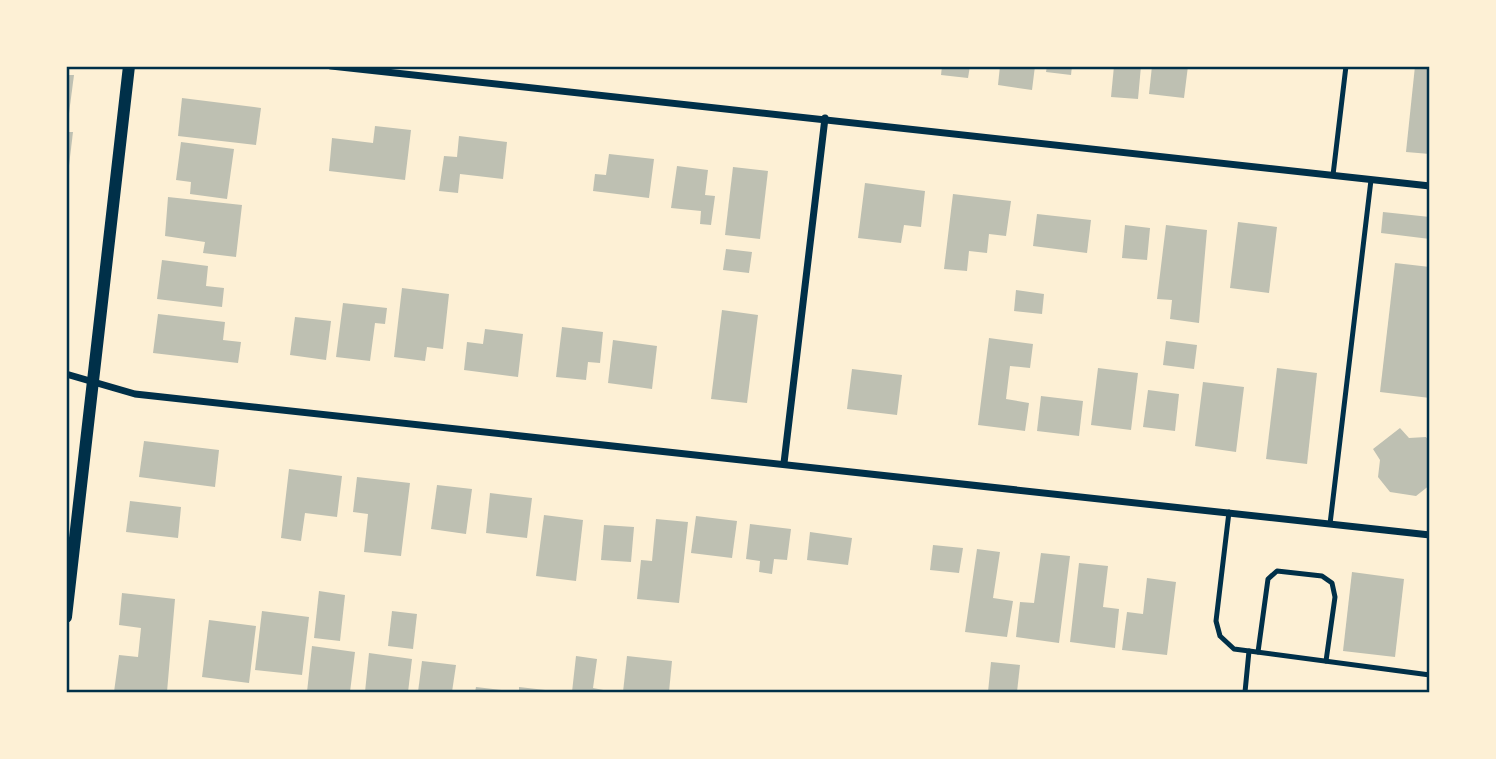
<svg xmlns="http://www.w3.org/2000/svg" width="1496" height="759" font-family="Manrope,sans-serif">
  <rect width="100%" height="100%" fill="#fdf0d5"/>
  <g fill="#bec0b2">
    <polygon points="942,66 970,66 968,78 941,75"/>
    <polygon points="1000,66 1035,66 1032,90 998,85"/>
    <polygon points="1047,66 1072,66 1071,75 1046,72"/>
    <polygon points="1114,66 1141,66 1138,99 1111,97"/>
    <polygon points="1152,66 1188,66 1184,98 1149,94"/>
    <polygon points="1415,66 1430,66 1430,154 1406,152"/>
    <polygon points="66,75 74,75 68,121 66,121"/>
    <polygon points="182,98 261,108 256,145 178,136"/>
    <polygon points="375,126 411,130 405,180 329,171 332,138 373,143"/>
    <polygon points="66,132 73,132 68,174 66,174"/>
    <polygon points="459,136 507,142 503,179 460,174 458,193 439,191 444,156 457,157"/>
    <polygon points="181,142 234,149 227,199 190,194 191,182 176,180"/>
    <polygon points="609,154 654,159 649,198 593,191 595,174 606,175"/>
    <polygon points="677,166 708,170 705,195 715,196 711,225 700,224 701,211 671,208"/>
    <polygon points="733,167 768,171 760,239 725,235"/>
    <polygon points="865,183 925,191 921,227 904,225 901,243 858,238"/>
    <polygon points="953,194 1011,201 1006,236 989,234 987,253 969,251 967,271 944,269"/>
    <polygon points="168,197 242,205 236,257 203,253 205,242 165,236"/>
    <polygon points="1383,212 1430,217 1430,239 1381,233"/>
    <polygon points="1037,214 1091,220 1087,253 1033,246"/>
    <polygon points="1238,222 1277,227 1269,293 1230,288"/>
    <polygon points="1125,225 1150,228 1147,260 1122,258"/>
    <polygon points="1166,225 1207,230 1199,323 1170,319 1172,300 1157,299"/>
    <polygon points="726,249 752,252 749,273 723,270"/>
    <polygon points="162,260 208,266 206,286 224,288 222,307 157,299"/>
    <polygon points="1395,263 1430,267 1430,398 1380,392"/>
    <polygon points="402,288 449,294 443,349 427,347 425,361 394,357"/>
    <polygon points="1016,290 1044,294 1042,314 1014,311"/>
    <polygon points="343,303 387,308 385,324 375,323 370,361 336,357"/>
    <polygon points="722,310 758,315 747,403 711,399"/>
    <polygon points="158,314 225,322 223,340 241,342 238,363 153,353"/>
    <polygon points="295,317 331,321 326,360 290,355"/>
    <polygon points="562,327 603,332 600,363 588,362 586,380 556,377"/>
    <polygon points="485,329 523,334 518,377 464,370 467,342 483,344"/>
    <polygon points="989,338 1033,344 1030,368 1010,366 1006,399 1029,403 1025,431 978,425"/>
    <polygon points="613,340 657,346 652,389 608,383"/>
    <polygon points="1166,341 1197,345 1194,369 1163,365"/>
    <polygon points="1098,368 1138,373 1131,430 1091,425"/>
    <polygon points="1277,368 1317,373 1307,464 1266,459"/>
    <polygon points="852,369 902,375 897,415 847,409"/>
    <polygon points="1203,382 1244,387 1236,452 1195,446"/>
    <polygon points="1148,390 1179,394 1175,431 1143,427"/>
    <polygon points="1041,396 1083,401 1079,436 1037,431"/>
    <polygon points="1400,428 1409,438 1426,437 1430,442 1430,485 1416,496 1390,492 1378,477 1380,460 1373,449"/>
    <polygon points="144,441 219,450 215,487 139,477"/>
    <polygon points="289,469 342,476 337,517 305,513 301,541 281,538"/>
    <polygon points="357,477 410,483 401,556 364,552 368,514 353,512"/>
    <polygon points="437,485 472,489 466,534 431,529"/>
    <polygon points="490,493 532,498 527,538 486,533"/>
    <polygon points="130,501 181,507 178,538 126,532"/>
    <polygon points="544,515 583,520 576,581 536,576"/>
    <polygon points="696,516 737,521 732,558 691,553"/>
    <polygon points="656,519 688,522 679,603 637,599 641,560 652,561"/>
    <polygon points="750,524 791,529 787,560 774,559 772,574 759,572 760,561 746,559"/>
    <polygon points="604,525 634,527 631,562 601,560"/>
    <polygon points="810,532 852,538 848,565 807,560"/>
    <polygon points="933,545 963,548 959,573 930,570"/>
    <polygon points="977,549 1000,552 993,598 1013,601 1007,637 965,632"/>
    <polygon points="1041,553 1070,556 1059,643 1016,637 1020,602 1034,603"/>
    <polygon points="1079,563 1108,566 1103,607 1119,609 1115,648 1070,642"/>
    <polygon points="1352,572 1404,579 1395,657 1343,651"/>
    <polygon points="1147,578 1176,582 1167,655 1122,650 1127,612 1143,614"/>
    <polygon points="319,591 345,595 340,641 314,638"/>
    <polygon points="122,593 175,599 167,692 114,692 119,655 138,657 141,628 119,625"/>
    <polygon points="262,611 309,617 302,675 255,670"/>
    <polygon points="392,611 417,614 413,649 388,646"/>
    <polygon points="209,620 256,626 249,683 202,677"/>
    <polygon points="312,646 355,652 350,692 307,692"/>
    <polygon points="369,653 412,659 408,692 365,692"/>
    <polygon points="576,656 597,659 593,688 614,692 572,692"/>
    <polygon points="627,656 672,661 669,692 623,692"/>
    <polygon points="422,661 456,665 452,692 418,692"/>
    <polygon points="991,662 1020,665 1017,692 988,692"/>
    <polygon points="476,687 510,691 510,692 475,692"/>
    <polygon points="519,687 554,691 554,692 519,692"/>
  </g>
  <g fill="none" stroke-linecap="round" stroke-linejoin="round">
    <g stroke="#003049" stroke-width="5">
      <polyline points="1333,175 1346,66"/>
      <polyline points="1229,512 1216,621 1220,636 1234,649 1430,675"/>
      <polyline points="1330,524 1371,180"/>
      <polyline points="1258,652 1268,579 1277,571 1322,576 1332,583 1335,597 1326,661"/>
      <polyline points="1245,692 1249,651"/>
    </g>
    <g stroke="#003049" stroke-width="7">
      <polyline points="331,66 1430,186"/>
      <polyline points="66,374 135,394 1430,535"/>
      <polyline points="784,463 825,118"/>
    </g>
    <polyline stroke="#003049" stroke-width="12" points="66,617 129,66"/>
  </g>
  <rect width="1496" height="759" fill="none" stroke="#fdf0d5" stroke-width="136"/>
  <rect x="68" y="68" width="1360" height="623" fill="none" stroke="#003049" stroke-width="2.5"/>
</svg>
